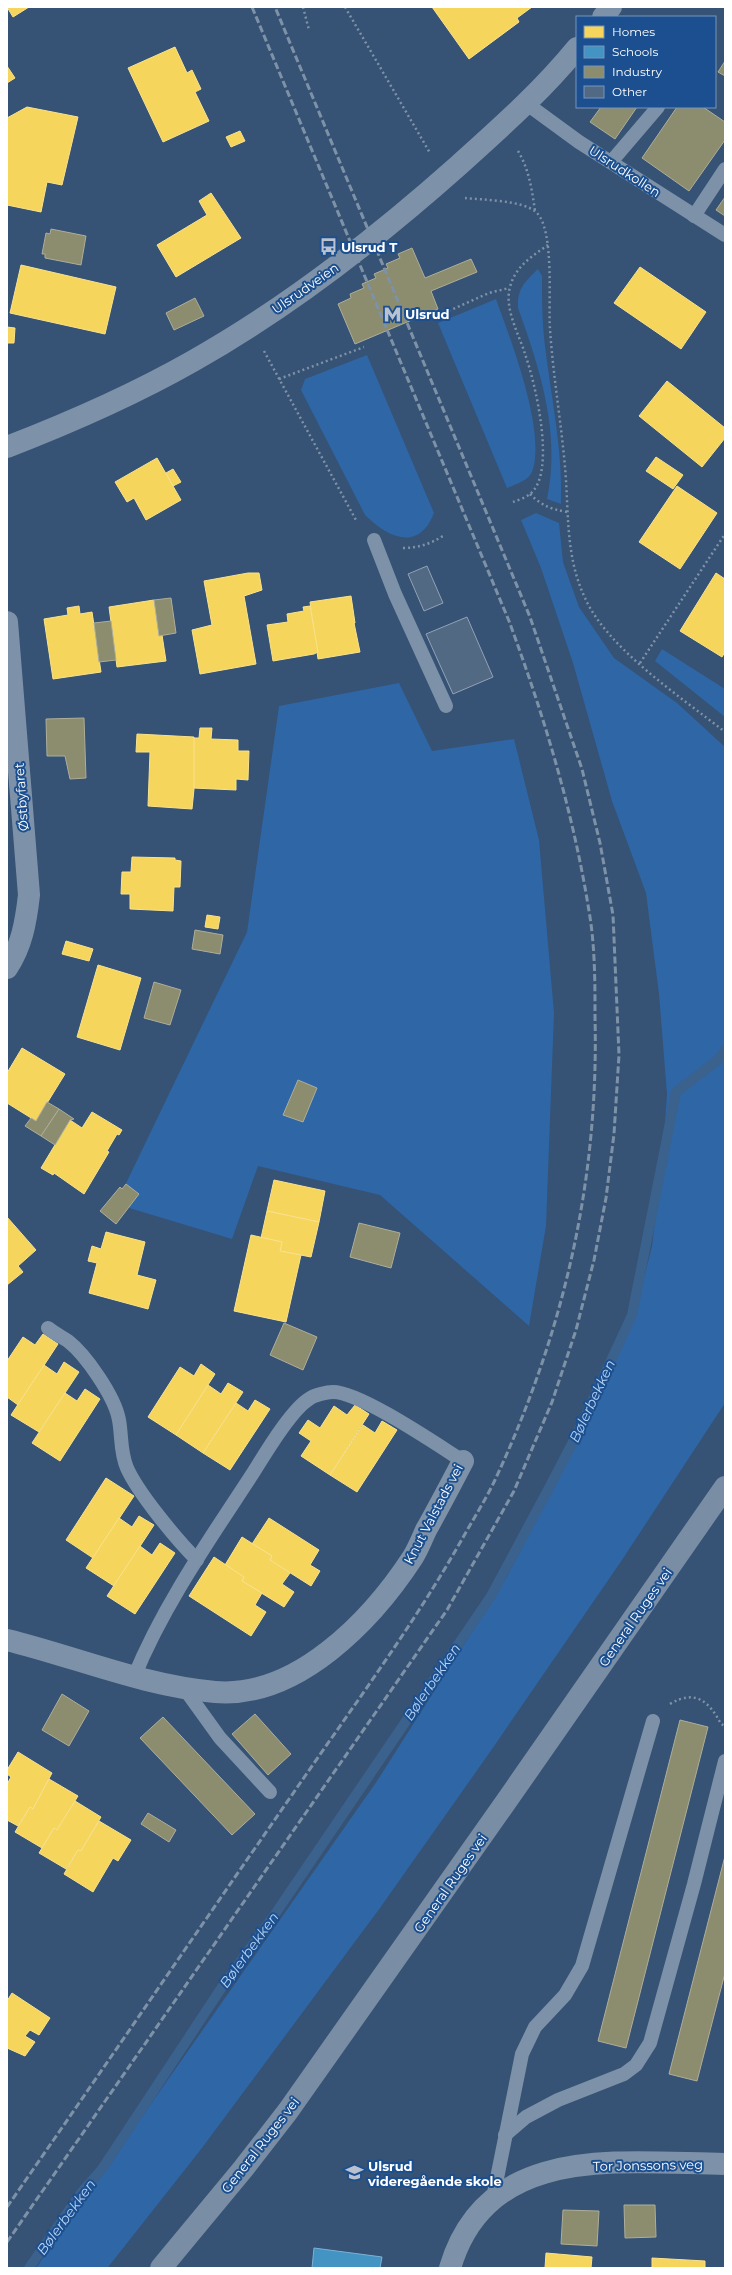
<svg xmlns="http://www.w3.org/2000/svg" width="732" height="2275" font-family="Montserrat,sans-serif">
  <rect width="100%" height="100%" fill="#365274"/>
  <g fill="#2f66a5">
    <path d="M 538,269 L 542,276 C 542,296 542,317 544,337 C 550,393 563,447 561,504 L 547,499 C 561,434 540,369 518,308 C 517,288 525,282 538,269 Z"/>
    <path d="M 496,299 C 510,338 547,432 532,472 C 528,481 516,484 507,488 L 438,323 Z"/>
    <path d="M 367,355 L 434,513 C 419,552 388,538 365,515 L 301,390 L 305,379 Z"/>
    <polygon points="536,513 559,523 563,562 579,607 614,658 677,703 725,747 725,1403 620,1563 490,1752 380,1908 202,2148 109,2266 107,2268 36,2268 377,1781 505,1580 576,1445 634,1319 652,1246 662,1167 667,1094 659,994 646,893 612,801 573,663 541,568 521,520"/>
    <polygon points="662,649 725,689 725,717 655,661"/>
    <polygon points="399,683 432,751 514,739 539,840 554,1013 546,1226 529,1326 380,1195 258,1166 232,1239 116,1204 247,932 279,706"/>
  </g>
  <g fill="#f6d55c" stroke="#f9e28d">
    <polygon points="7,7 29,7 13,17"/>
    <polygon points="432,7 532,7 517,18 519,22 469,59"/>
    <polygon points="175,47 187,73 192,70 201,89 195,92 209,121 163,142 128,68"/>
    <polygon points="7,66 15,78 7,83"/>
    <polygon points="27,107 78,117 62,185 47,182 41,212 7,205 7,118"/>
    <polygon points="240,131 245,141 231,147 226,137"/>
    <polygon points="211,193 241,238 176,277 157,245 207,215 199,201"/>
    <polygon points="21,265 116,287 105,334 10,313"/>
    <polygon points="640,267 706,312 681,349 614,303"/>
    <polygon points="7,327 15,328 14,343 7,343"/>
    <polygon points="667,381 725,428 725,438 702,467 639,416"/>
    <polygon points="656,457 683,475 673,489 646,471"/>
    <polygon points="157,458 181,500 146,520 134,498 127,502 115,482"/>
    <polygon points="173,469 181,482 173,486 166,473"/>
    <polygon points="677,486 717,513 680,569 639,542"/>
    <polygon points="248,573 259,573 262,590 244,596 256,664 200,674 192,630 212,625 204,581"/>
    <polygon points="716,573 725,579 725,652 722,657 680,631"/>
    <polygon points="351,596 355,623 354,623 360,652 318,659 310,602"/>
    <polygon points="154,600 159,636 162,635 166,661 117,667 109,607"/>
    <polygon points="79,606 80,614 92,612 101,672 53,679 44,619 68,615 67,608"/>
    <polygon points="310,606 318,652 314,654 273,661 267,625 288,622 287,614 304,611 303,607"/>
    <polygon points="200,728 212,728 211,739 238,740 238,751 249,751 248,780 236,779 236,790 193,788 193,738 199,738"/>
    <polygon points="137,734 194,737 194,789 192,809 148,806 150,752 136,752"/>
    <polygon points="132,857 175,858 175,860 181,861 180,887 174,887 173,911 130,909 130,894 121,894 122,872 131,872"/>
    <polygon points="207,915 220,917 218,929 205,927"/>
    <polygon points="66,941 93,949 89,961 62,954"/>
    <polygon points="98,965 141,978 120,1050 77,1037"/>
    <polygon points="22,1048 65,1074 36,1121 7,1103 7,1073"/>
    <polygon points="92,1112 122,1130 119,1135 117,1134 107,1151 109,1152 84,1194 54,1173 53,1175 41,1168 70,1120 82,1128"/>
    <polygon points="274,1180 325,1191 319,1222 267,1211"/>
    <polygon points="267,1211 319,1222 311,1257 280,1251 282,1242 261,1238"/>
    <polygon points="7,1217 36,1250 18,1266 23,1272 7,1285"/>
    <polygon points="106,1232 145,1242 137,1275 156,1280 148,1309 89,1293 97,1263 88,1261 92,1246 101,1249"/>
    <polygon points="251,1235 282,1242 280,1251 301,1255 286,1322 234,1311"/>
    <polygon points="43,1334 58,1344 18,1405 7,1397 7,1361 23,1337 35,1345"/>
    <polygon points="64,1362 79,1372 39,1432 11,1415 44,1365 57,1374"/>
    <polygon points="201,1364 215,1374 176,1435 148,1417 180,1367 194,1376"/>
    <polygon points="228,1383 243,1392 203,1453 176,1435 208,1385 221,1394"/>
    <polygon points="85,1389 100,1399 60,1461 32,1443 65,1393 77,1401"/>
    <polygon points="255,1400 270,1409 230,1470 203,1453 236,1403 248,1411"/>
    <polygon points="355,1405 369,1414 330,1475 301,1456 311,1441 299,1433 308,1420 320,1428 334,1406 347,1415"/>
    <polygon points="382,1421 397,1430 357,1492 330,1475 363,1425 375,1433"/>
    <polygon points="106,1478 134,1496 93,1558 66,1540"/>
    <polygon points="139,1516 154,1525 114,1586 86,1568 119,1518 132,1527"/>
    <polygon points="269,1518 319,1550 310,1565 320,1571 311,1586 270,1560 272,1556 252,1544"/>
    <polygon points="242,1537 272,1556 270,1560 290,1573 282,1584 294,1592 284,1607 242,1581 244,1577 225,1565"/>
    <polygon points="160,1543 175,1553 135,1614 107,1596 140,1546 152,1555"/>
    <polygon points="214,1557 244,1577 242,1581 262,1593 255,1605 266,1612 251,1636 189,1596"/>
    <polygon points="18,1752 52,1773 33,1809 30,1807 18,1826 7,1820 7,1784 11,1777 7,1774 7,1770"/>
    <polygon points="49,1779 78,1796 57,1830 54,1828 42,1848 15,1832 30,1807 33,1809"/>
    <polygon points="75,1801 101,1817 81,1851 78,1850 66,1869 39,1853 54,1828 57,1830"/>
    <polygon points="99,1821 131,1840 118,1861 113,1858 93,1892 64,1874 78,1850 81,1851"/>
    <polygon points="12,1993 50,2018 39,2035 30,2030 25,2036 35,2042 25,2056 7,2048 7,2001"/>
    <polygon points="546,2253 592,2257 591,2268 545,2268"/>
    <polygon points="652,2258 705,2261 705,2268 652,2268"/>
  </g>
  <polygon fill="#4393c3" stroke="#7bb3d5" points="314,2248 382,2257 380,2268 312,2268"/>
  <g fill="#8c8c6e" stroke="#aeae9a">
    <polygon points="725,61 725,76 718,72"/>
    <polygon points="601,107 637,107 615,139 590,122"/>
    <polygon points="677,107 703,107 725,122 725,140 689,191 642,158"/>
    <polygon points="725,197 725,216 716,210"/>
    <polygon points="51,229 86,236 81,265 45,258 45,254 42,254 46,233 50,234"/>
    <polygon points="412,248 425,278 471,259 477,272 431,291 438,309 355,344 338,304 351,298 350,294 364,288 362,284 376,278 374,274 388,268 386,264 400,258 398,254"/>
    <polygon points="195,298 204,316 174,330 166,313"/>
    <polygon points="171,598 176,633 159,636 154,600"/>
    <polygon points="111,621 116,660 99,662 94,623"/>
    <polygon points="84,718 86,778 70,779 65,756 47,756 46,719"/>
    <polygon points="195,930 223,935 220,954 192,949"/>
    <polygon points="154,982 181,990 170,1025 144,1018"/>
    <polygon points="298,1080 317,1088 303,1122 283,1115"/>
    <polygon points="47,1102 59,1109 41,1136 25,1126 31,1118 36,1121"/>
    <polygon points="59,1109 74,1119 70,1120 55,1145 41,1136"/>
    <polygon points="126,1184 139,1194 116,1224 100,1211 120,1187 122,1189"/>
    <polygon points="359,1223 400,1233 391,1268 350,1257"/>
    <polygon points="284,1323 317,1337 303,1370 270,1355"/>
    <polygon points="62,1694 89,1711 69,1746 42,1730"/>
    <polygon points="255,1714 291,1754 268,1775 232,1734"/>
    <polygon points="163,1717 255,1814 232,1835 140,1738"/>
    <polygon points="680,1720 708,1727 626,2048 598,2041"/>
    <polygon points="148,1813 176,1830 169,1842 141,1824"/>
    <polygon points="725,1856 725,1973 697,2081 669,2074"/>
    <polygon points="624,2205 655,2205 656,2237 625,2238"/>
    <polygon points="563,2210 599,2211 597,2246 561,2244"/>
  </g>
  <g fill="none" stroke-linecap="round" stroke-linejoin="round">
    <polyline stroke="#3b618d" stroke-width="10" points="29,2268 81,2193 102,2169 222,1987 273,1917 491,1596 551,1484 577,1434 632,1315 676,1092 718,1060 725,1050"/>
  </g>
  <g fill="#526984" stroke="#92a2b6">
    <polygon points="427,566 443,603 424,611 408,574"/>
    <polygon points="467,617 493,677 453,694 426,634"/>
  </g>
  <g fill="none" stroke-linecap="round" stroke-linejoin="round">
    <g stroke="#7d92a8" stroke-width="2.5" stroke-dasharray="2 3" stroke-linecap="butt">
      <polyline points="303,7 309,30"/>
      <polyline points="345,7 430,153"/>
      <path d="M 518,151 C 529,169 532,190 535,211"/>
      <path d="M 465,198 C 483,200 522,200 536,212 C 555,229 548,303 550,329 C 553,375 561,421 565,467 C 569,511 565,556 585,598 C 608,649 681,697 725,732"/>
      <polyline points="435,317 489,293 509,288"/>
      <polyline points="264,351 357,522"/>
      <polyline points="279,379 364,347"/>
      <path d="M 530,494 C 542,506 551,509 567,512"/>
      <path d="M 513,502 C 518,500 525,498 530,494 C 557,473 535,382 525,354 C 519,334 504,309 510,287 C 515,267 532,256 548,245"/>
      <path d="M 403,548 C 418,548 430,544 443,536"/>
      <polyline points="640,663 725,534"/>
      <path d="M 670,1704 C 695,1689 709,1701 721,1724 L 725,1726"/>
    </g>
    <g stroke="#7d92a8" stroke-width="14">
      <polyline points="527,104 579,142 725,235"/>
      <polyline points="611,162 658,107"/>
      <polyline points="694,216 725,169"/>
      <polyline points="374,540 395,594 446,706"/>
      <path d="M 48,1328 C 54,1333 62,1337 68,1341 C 86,1355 115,1397 119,1420 C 122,1436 120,1452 127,1468 C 138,1493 177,1540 197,1560"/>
      <path d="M 134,1677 C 164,1604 210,1539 253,1473 C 265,1454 291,1410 309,1399 C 314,1395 327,1392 333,1392 C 360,1392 436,1444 463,1461"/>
      <polyline points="184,1688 220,1738 270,1792"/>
      <polyline points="505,2135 526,2117 558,2100 624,2074 636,2065 650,2043 694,1884 725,1761"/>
      <polyline points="493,2198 522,2054 535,2027 565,1995 582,1966 653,1721"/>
    </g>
    <g stroke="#7d92a8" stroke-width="22">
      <polyline points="603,17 611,7"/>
      <path d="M 7,447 C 69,423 135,394 193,361 C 289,307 377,238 459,165 C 501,127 542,91 577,48"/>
      <path d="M 7,622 L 29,895 C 26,921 22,946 7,968"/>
      <path d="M 7,1640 C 76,1657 144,1686 215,1692 C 297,1699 372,1620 413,1557 C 418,1549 422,1539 426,1530 C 439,1507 451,1484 463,1461"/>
      <path d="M 450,2268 C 487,2142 621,2163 725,2164"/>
    </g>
    <polyline stroke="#798da4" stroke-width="22" points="161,2268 243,2169 288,2111 510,1796 725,1487"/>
    <g stroke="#7e92a7" stroke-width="3" stroke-dasharray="7 3" stroke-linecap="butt">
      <path d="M 7,2207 C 103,2069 198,1930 294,1792 C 351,1709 411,1629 461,1541 C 472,1521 485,1501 495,1480 C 564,1332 599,1180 595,1017 C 595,982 595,945 589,911 C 573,811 544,716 509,621 L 252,7"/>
      <polyline points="7,2242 447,1610 514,1491 552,1402 576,1330 594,1260 606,1198 614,1134 619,1055 613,915 600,843 582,769 530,617 275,7"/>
    </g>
  </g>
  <defs>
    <symbol id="bus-bare" viewBox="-9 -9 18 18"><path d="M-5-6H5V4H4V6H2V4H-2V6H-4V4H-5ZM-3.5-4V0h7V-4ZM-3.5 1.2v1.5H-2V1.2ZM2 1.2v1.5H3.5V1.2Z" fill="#b9c2ce" stroke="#1b4f8f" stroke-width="2.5" paint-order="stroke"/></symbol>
    <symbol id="metro-bare" viewBox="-9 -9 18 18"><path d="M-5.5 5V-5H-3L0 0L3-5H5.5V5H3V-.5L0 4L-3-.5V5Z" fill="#b9c2ce" stroke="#1b4f8f" stroke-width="2.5" paint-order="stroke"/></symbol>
    <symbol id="school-bare" viewBox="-9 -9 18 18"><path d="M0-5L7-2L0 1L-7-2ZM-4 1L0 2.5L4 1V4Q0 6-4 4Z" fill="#b9c2ce" stroke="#1b4f8f" stroke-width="2.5" paint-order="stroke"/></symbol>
  </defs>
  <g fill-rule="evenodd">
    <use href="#bus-bare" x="316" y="234" width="25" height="25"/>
    <use href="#metro-bare" x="380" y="302" width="25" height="25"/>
    <use href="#school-bare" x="342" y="2160" width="25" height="25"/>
  </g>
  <g text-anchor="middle" stroke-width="4" stroke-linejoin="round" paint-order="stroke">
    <g font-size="13" fill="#fff" stroke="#1b4f8f">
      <text transform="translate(625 171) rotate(33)" y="5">Ulsrudkollen</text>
      <text transform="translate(305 288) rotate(-35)" y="5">Ulsrudveien</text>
      <text transform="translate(21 797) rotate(-94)" y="5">Østbyfaret</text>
      <text transform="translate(433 1514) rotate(-62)" y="5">Knut Valstads vei</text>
      <text transform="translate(635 1617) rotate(-55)" y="5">General Ruges vei</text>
      <text transform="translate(450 1883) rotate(-55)" y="5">General Ruges vei</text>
      <text transform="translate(260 2145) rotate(-52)" y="5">General Ruges vei</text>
      <text transform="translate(648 2165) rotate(-1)" y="5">Tor Jonssons veg</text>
    </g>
    <g font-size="13" font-weight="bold" fill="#fff" stroke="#1b4f8f" text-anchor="start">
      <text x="341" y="252">Ulsrud T</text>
      <text x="405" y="319">Ulsrud</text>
      <text x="368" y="2171">Ulsrud<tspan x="368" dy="15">videregående skole</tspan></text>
    </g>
    <g font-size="14" font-style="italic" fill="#b5d3f5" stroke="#1b4f8f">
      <text transform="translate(592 1401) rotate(-65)" y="5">Bølerbekken</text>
      <text transform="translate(432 1682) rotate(-56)" y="5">Bølerbekken</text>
      <text transform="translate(249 1950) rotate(-54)" y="5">Bølerbekken</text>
      <text transform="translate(66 2217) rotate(-54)" y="5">Bølerbekken</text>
    </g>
  </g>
  <rect width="732" height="2275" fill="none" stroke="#ffffff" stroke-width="16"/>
  <rect x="576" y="16" width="140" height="92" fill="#1b4f8f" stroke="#7695bc"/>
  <rect x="584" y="26" width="20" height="12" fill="#f6d55c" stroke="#7695bc"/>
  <text x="612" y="36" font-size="12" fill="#ffffff">Homes</text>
  <rect x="584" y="46" width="20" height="12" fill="#4393c3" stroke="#7695bc"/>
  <text x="612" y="56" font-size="12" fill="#ffffff">Schools</text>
  <rect x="584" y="66" width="20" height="12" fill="#8c8c6e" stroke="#7695bc"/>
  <text x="612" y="76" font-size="12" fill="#ffffff">Industry</text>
  <rect x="584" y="86" width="20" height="12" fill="#526984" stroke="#7695bc"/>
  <text x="612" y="96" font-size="12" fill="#ffffff">Other</text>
</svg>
